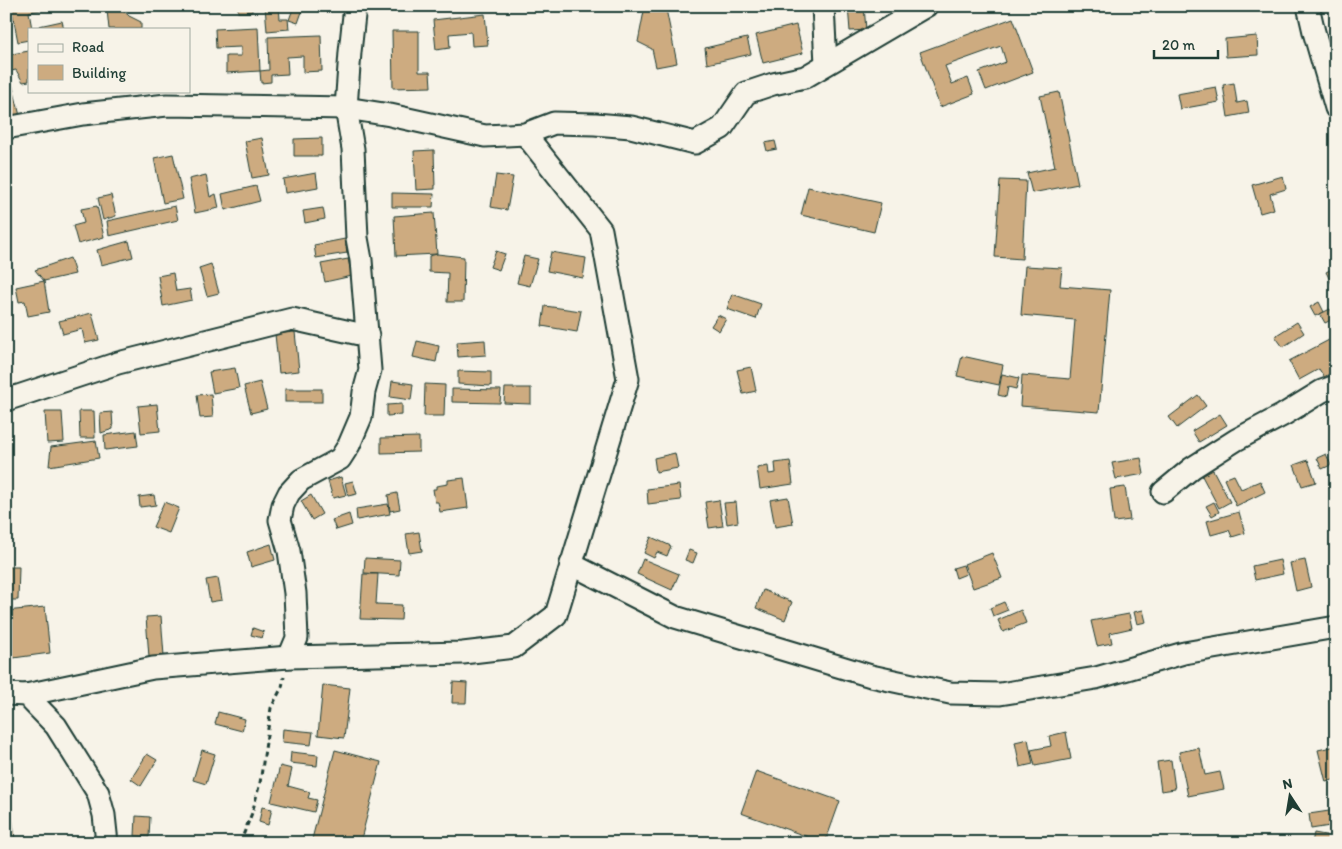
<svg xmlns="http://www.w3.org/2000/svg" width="1342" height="849" font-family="Itim,sans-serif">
  <rect width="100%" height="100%" fill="#f7f3e8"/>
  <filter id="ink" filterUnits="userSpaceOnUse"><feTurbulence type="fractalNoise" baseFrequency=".02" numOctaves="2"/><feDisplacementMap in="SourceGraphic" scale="10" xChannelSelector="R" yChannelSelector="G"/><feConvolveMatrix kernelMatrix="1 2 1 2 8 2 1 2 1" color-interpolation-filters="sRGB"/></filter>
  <g filter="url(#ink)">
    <g fill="#cdab80" stroke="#1f3d34">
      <polygon points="11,6 40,6 41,10 29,12 32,29 29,29 29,40 18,42"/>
      <rect x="238" y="6" width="14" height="6"/>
      <polygon points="265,6 279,6 280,19 288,19 289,29 267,31"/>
      <polygon points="294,6 303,9 298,23 289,20"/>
      <polygon points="645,6 666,9 677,63 656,67 652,49 638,42"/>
      <polygon points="848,6 864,6 866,30 850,31"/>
      <polygon points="121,8 129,16 141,22 141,29 109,29 107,10"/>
      <polygon points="485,14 488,45 472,46 471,32 449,34 450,48 436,50 433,20"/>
      <polygon points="1013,18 1033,72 986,90 979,72 1006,62 1001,46 945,66 952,84 968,78 974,94 940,107 920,52"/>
      <polygon points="62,21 64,29 39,29 39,26"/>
      <polygon points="796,25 803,53 763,63 756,35"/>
      <polygon points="258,27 260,71 226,73 226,56 241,56 241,47 216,48 215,29"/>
      <polygon points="392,31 419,31 419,72 430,72 431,87 393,88"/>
      <polygon points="321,35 322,71 303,72 303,56 287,57 288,74 271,75 271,82 261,83 260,71 269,70 268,37"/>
      <polygon points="1257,36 1258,55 1226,57 1225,39"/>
      <polygon points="747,38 751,54 707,64 705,48"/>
      <polygon points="29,51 29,81 23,82 16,70 6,72 6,55"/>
      <polygon points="12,83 20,116 6,120 6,84"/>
      <polygon points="1234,83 1237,103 1247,101 1249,113 1228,117 1223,85"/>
      <polygon points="1216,87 1219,102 1180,109 1177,94"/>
      <polygon points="1059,92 1078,184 1032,193 1027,173 1055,167 1040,96"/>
      <polygon points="262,138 269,175 252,178 245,141"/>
      <polygon points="322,138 322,156 294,156 294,139"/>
      <polygon points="775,141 777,149 767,151 765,143"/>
      <polygon points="434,150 435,189 416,190 414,151"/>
      <polygon points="173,154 183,199 163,203 154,158"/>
      <polygon points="316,173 318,187 285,193 283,179"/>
      <polygon points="206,175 210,197 216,194 219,208 195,213 189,179"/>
      <polygon points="496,175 513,177 507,210 491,207"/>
      <polygon points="1283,176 1286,189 1270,194 1274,209 1260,213 1252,185"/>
      <polygon points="1000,180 1026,181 1022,259 995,257"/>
      <polygon points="256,186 260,201 225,210 222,194"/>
      <polygon points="808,187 881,203 874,232 801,215"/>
      <polygon points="392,193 434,194 433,207 392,207"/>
      <polygon points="111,195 116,216 103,220 98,198"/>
      <polygon points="97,206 104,237 78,244 73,226 84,223 81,209"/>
      <polygon points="175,206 178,220 109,236 107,221"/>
      <polygon points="323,208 325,219 305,223 303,211"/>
      <polygon points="434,213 437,254 396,256 394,216"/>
      <polygon points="345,239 347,253 316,258 314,245"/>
      <polygon points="129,241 133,257 101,265 97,250"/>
      <polygon points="496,251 505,254 499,270 490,267"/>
      <polygon points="551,252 586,258 583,278 547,271"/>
      <polygon points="437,254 464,257 463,302 447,302 448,273 429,272 429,256"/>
      <polygon points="524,256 538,259 530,286 517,283"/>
      <polygon points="70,258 75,274 44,281 35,270"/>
      <polygon points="348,259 352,276 325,282 321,264"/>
      <polygon points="211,264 219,293 207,296 199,268"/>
      <polygon points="1025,266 1062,268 1060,286 1110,290 1099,412 1020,406 1022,375 1070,379 1075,320 1021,315"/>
      <polygon points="1336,267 1336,292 1326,272"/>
      <polygon points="173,273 176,291 190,289 192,300 163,306 158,276"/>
      <polygon points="44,281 49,312 28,316 25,301 19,302 16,287"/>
      <polygon points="732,294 761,304 756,319 727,309"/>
      <polygon points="1319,302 1324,312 1315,316 1310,307"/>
      <polygon points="545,306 581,311 577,332 542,326"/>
      <polygon points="1330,309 1335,318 1325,323 1320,314"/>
      <polygon points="92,313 99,340 85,343 82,329 63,334 59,321"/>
      <polygon points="718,315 726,319 719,331 711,326"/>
      <polygon points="1297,322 1304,333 1283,347 1275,336"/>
      <polygon points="295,332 299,371 279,373 275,334"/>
      <polygon points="485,340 486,355 458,357 457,342"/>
      <polygon points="1329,340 1336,351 1336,360 1331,363 1335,371 1324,377 1319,369 1299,380 1289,361"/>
      <polygon points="417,341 439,346 436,362 413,357"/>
      <polygon points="962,356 1003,365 999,385 957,376"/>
      <polygon points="751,367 756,391 743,394 737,370"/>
      <polygon points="235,368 239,388 213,393 209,372"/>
      <polygon points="458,371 491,372 491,386 458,384"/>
      <polygon points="1002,374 1019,378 1016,389 1008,387 1006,397 998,395"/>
      <polygon points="392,381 413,384 411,400 390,397"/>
      <polygon points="260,382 267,409 251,413 244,386"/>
      <polygon points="425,384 445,385 444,416 424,416"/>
      <polygon points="505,388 531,388 531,404 504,403"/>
      <rect x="285" y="389" width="37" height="13"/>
      <polygon points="452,389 501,390 500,403 452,402"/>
      <polygon points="211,394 213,417 200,418 197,395"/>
      <polygon points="1198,395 1206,406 1177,428 1169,417"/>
      <polygon points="157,404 160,431 141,433 138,406"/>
      <polygon points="402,404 402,415 387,416 387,405"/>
      <polygon points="79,411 94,411 95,438 80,438"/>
      <polygon points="45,412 62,412 64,442 47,443"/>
      <polygon points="112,412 113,429 101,433 100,413"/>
      <polygon points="1220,414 1227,425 1199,442 1192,431"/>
      <polygon points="136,431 138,446 105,450 104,435"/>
      <polygon points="419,437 419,452 381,453 381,438"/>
      <polygon points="96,441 99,458 49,466 51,447"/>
      <polygon points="675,453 678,468 656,472 654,458"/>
      <polygon points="1326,454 1331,465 1322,469 1317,458"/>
      <polygon points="1141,458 1144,474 1116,479 1112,463"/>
      <polygon points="1308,460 1316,482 1302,486 1294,465"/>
      <polygon points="790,461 793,484 760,489 757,468 768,466 769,474 776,473 775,463"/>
      <polygon points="1213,470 1230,502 1219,508 1202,476"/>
      <polygon points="1234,475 1241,489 1260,481 1265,492 1236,506 1224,479"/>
      <polygon points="341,477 346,495 333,498 328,481"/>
      <polygon points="464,478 468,508 440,512 438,502 435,502 433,489 436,489 436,486 448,484 448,480"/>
      <polygon points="353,481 357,494 348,496 345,483"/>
      <polygon points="679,485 681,500 648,504 647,489"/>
      <polygon points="1125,487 1130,520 1114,522 1110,489"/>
      <polygon points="397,493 400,509 390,511 388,495"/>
      <polygon points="154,495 156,505 140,507 139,497"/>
      <polygon points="311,495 322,514 312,520 301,501"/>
      <polygon points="788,497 793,524 775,527 770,500"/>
      <polygon points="719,500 723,526 709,528 705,502"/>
      <polygon points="164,502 179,508 169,533 153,527"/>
      <polygon points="736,502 738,522 727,524 724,503"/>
      <polygon points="1214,502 1219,512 1212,516 1206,506"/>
      <polygon points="388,504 390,514 357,520 356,509"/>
      <polygon points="1239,512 1245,533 1232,537 1229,530 1211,535 1207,521"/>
      <polygon points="349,514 352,525 336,530 332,520"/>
      <polygon points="419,532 422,551 409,553 406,534"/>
      <polygon points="651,537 671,546 667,556 657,552 654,558 644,553"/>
      <polygon points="271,544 275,560 251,567 247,552"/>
      <polygon points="689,550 697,553 693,563 685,560"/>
      <polygon points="992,553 1002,578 973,588 964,564"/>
      <polygon points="365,558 400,560 399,575 364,573"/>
      <polygon points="643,559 679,574 672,590 637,574"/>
      <polygon points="1280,560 1283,574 1255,580 1252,566"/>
      <polygon points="1305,560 1311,587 1296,591 1290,563"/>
      <polygon points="963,565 966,574 956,578 953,568"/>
      <polygon points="6,567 19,567 18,600 6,600"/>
      <polygon points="363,574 378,574 376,604 402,605 401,620 360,619"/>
      <polygon points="218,578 222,600 210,602 206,580"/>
      <polygon points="763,590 792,602 785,620 756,608"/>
      <polygon points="1004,602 1008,610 993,616 990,608"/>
      <polygon points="45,607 50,653 6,659 6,611"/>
      <polygon points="1021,610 1026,623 1003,632 998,620"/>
      <polygon points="1143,610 1146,622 1137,624 1134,612"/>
      <polygon points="1129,614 1132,628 1110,633 1112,643 1097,646 1091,621"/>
      <polygon points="161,616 164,656 149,657 146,617"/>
      <polygon points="253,628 264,632 262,638 251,635"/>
      <polygon points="453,682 467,683 466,703 452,703"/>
      <polygon points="323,685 350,688 344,738 318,735"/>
      <polygon points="218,712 245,719 242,731 215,724"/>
      <polygon points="283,729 313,732 311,745 282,742"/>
      <polygon points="1066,732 1071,759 1035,766 1031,750 1051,746 1049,736"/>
      <polygon points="1028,739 1033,764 1020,767 1015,742"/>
      <polygon points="1336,746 1336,779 1326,782 1318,750"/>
      <polygon points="1199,748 1205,775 1220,772 1224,789 1188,796 1179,752"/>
      <polygon points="202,750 215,754 206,784 193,780"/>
      <polygon points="335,750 381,762 360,843 311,843"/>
      <polygon points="291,752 318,755 317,766 290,763"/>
      <polygon points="147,754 157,760 141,786 131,779"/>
      <polygon points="1171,760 1175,789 1161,791 1157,762"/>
      <polygon points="280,766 292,769 288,786 310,792 308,798 317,800 314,812 271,802"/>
      <polygon points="756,771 840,801 825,843 741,813"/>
      <polygon points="6,801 10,801 15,839 6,841"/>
      <polygon points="262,807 272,809 268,825 259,822"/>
      <polygon points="1336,810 1336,825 1311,829 1309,814"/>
      <polygon points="136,816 150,817 149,837 135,836"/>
      <polygon points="1314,833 1336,837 1336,843 1312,843"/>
    </g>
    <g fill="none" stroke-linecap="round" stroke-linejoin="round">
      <defs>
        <g id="minor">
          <polyline points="823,6 826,64"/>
          <polyline points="1308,6 1314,32 1336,108"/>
          <polyline points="6,128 83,114 167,105 346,108 390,115 485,136 525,134 554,123 595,124 631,127 695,143 722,128 746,93 773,84 805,77 926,6"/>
          <polyline points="6,400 118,363 292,319 368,336"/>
          <polyline points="1163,492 1192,468 1236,440 1283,415 1322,391 1336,386"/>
          <polyline points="571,564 675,617 871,676 950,693 1000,694 1096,678 1184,653 1336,627"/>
          <polyline points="289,657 297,638 295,593 289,551 280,520 283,505 289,493 301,480 340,459 349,445 361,417 364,392 370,370 361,260 357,238 353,149 346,108 350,52 355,6"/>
          <polyline points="6,694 26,695 56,726 98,793 104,815 107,843"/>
          <polyline points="26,695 153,668 289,657 463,653 514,647 556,615 628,379 601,230 525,134"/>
        </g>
      </defs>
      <use href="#minor" stroke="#1f3d34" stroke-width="25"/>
      <polyline stroke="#1f3d34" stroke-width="3" stroke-dasharray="5 4" stroke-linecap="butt" points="240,843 252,813 260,783 271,708 282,687 284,677"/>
      <use href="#minor" stroke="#f7f3e8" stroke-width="21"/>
    </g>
  </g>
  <rect width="1342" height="849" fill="none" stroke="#f7f3e8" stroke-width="25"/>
  <rect x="12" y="12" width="1317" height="824" fill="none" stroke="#1f3d34" stroke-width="2" filter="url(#ink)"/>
  <rect x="28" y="28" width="162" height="65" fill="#f7f3e8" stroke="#a1aaa0"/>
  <rect x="38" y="44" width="25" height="8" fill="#f7f3e8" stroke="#a1aaa0"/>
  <text x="72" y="52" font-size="15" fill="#1f3d34">Road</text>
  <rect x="38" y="65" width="25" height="15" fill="#cdab80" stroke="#a1aaa0"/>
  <text x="72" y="78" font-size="15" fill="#1f3d34">Building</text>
  <g transform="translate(1290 796) rotate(348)" stroke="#f7f3e8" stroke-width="4" paint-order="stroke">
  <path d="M0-4L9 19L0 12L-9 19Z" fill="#1f3d34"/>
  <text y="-8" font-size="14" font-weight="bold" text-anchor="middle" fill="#1f3d34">N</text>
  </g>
  <path d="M1154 50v8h64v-8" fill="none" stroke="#1f3d34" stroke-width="2.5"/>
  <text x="1162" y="50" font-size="15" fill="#1f3d34" stroke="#f7f3e8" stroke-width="4" paint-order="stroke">20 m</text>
</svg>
